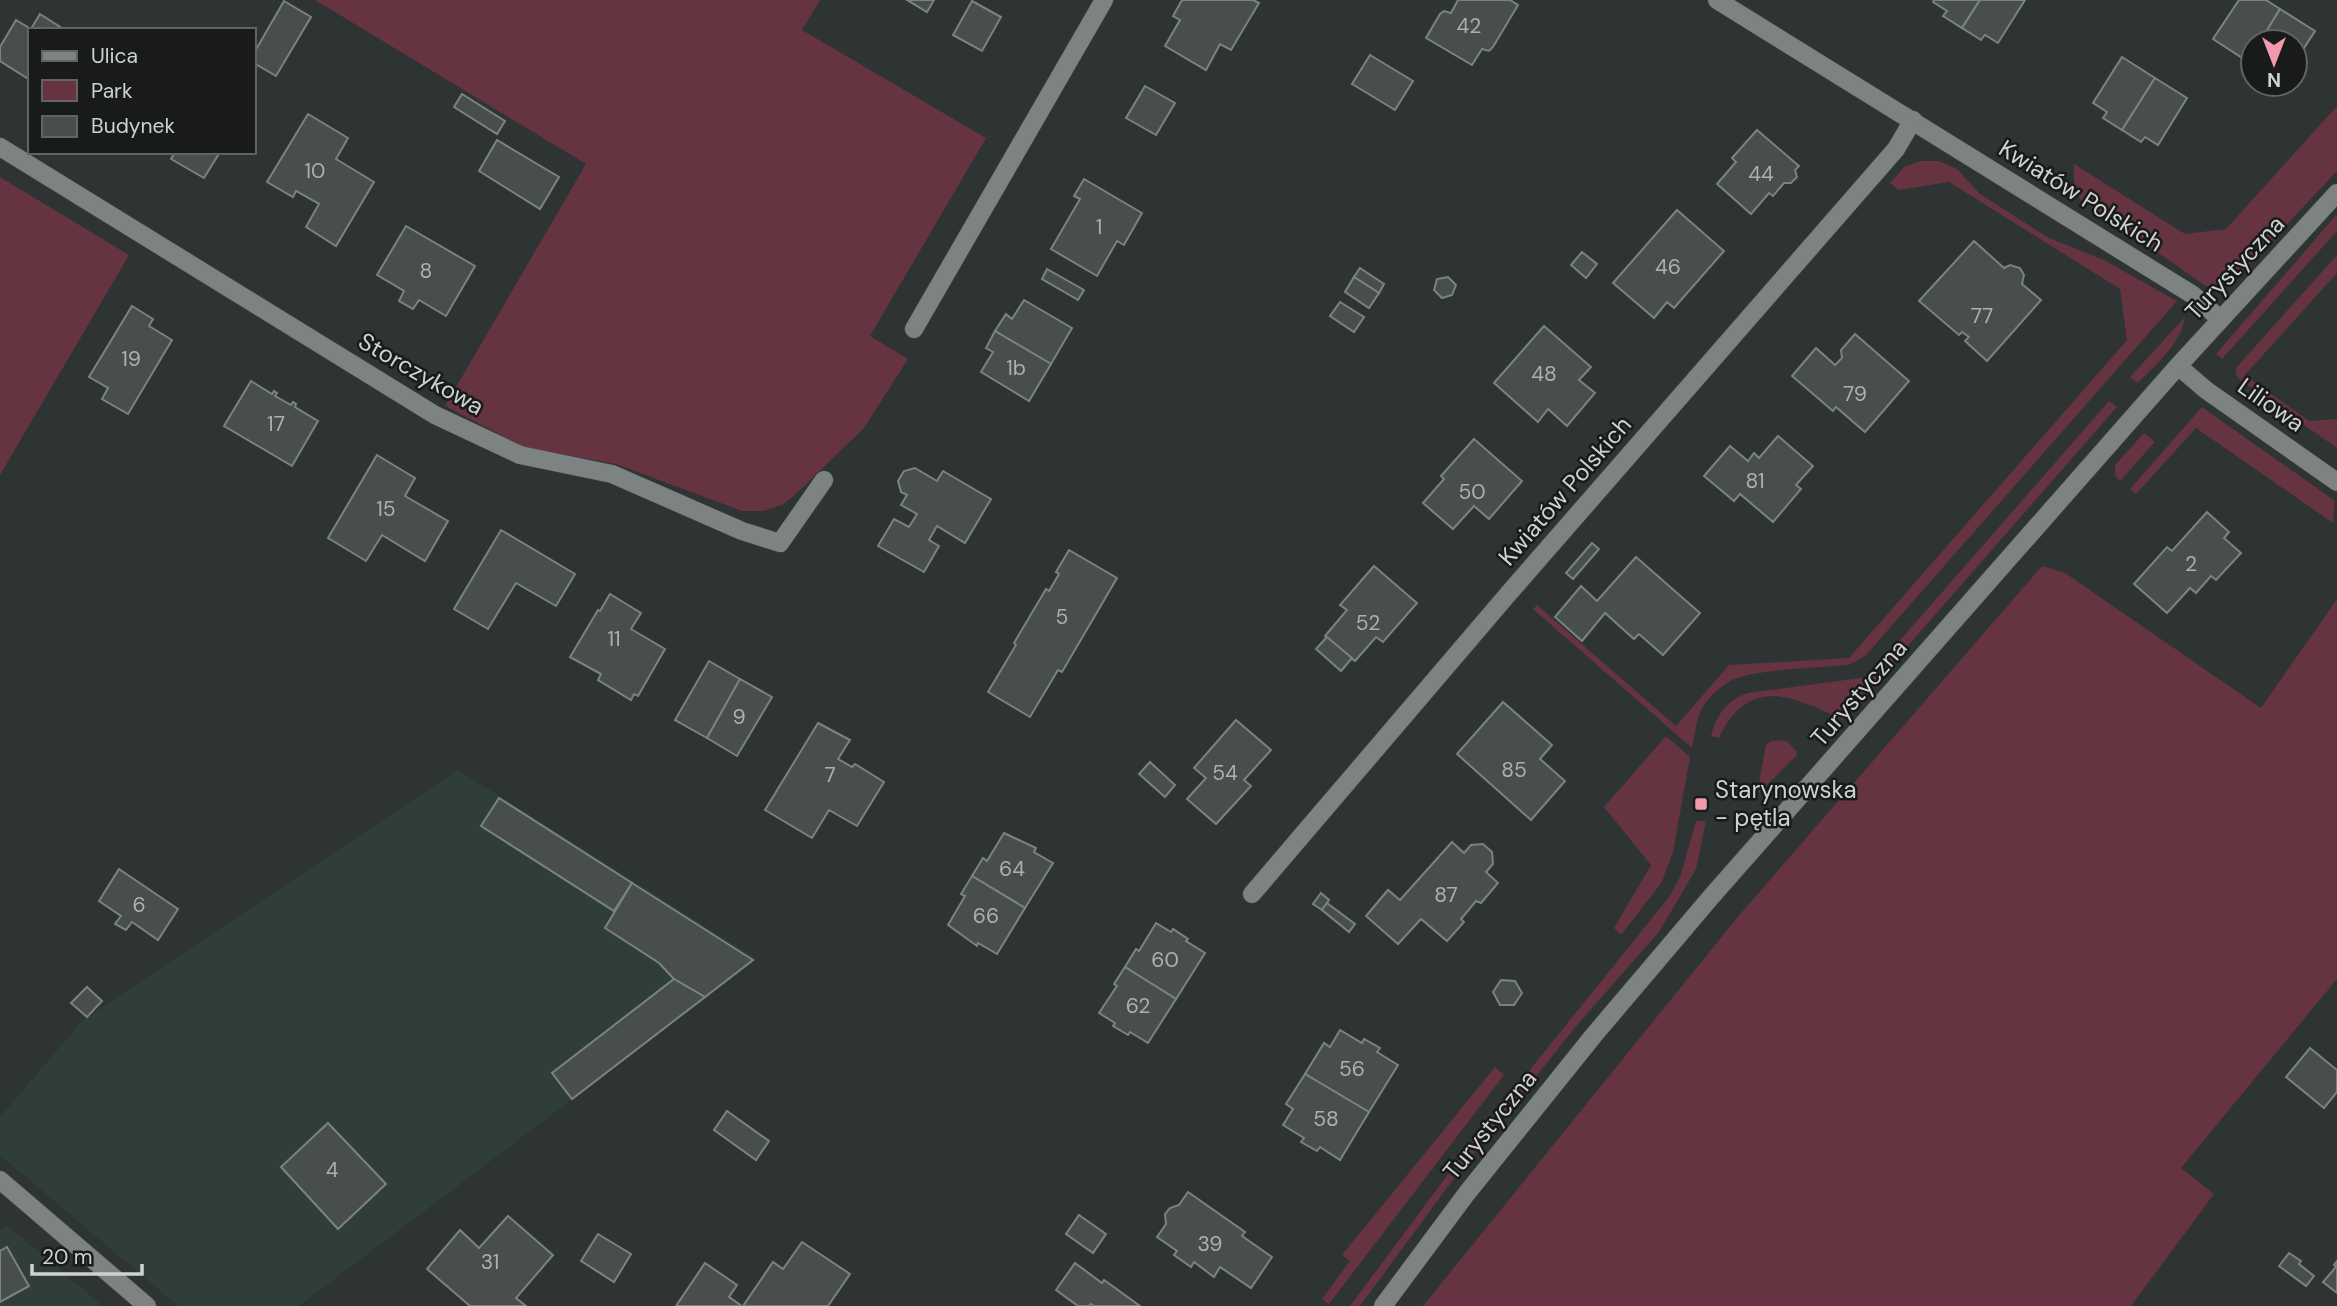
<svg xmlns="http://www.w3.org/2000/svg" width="2337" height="1306" font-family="'DM Sans',sans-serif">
  <rect width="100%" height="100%" fill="#2d3433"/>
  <g fill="#2f3e3b">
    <polygon points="458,770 757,959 299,1306 178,1306 0,1155 0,1117 82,1021"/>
    <polygon points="8,1226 103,1306 0,1306 0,1230"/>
  </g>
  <g fill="#663340">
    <polygon points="315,0 820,0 802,30 986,138 870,336 908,359 864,428 797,493 784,504 764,511 742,511 616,464 524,447 445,406 586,164"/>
    <path d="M 2337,106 L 2337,171 L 2236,279 C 2225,284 2217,286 2206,286 L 2080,199 L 2074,182 L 2074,164 L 2185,234 L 2226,229 Z"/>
    <path d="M 1920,161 L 1939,161 L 1957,169 L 1980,194 L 2049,238 L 2104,260 L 2177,301 L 1866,655 L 1857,661 L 1847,665 C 1818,668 1757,669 1732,680 C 1722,685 1710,696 1704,705 C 1696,718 1695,734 1692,748 L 1533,609 L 1537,605 L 1676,726 L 1729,665 L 1849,658 L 2127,340 L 2120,289 L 1949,182 L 1899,190 L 1890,183 L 1904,167 Z"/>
    <polygon points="0,177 129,255 0,475"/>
    <polygon points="2337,214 2337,231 2222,359 2216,354"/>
    <polygon points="2337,255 2337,273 2245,375 2309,421 2337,419 2337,448 2240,380 2236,374 2236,368"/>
    <path d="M 2185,317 C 2181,344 2156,364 2138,383 L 2130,377 Z"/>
    <path d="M 2109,401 L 2117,407 L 1843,720 C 1793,696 1749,675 1719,738 L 1711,736 C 1717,715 1725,702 1747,693 L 1868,677 Z"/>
    <polygon points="2202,407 2335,501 2333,523 2196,428 2136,494 2130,489"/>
    <polygon points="2144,433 2155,442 2120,481 2115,476 2115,465"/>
    <polygon points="2042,566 2065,573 2261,708 2337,599 2337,979 2181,1168 2214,1194 2131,1306 1423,1306 1736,919"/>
    <polygon points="1666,736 1690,757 1673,852 1662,882 1621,935 1614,928 1651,865 1604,807"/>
    <polygon points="1780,740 1787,741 1797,752 1796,756 1759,793 1758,788 1766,745 1771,741"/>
    <polygon points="1696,821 1706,821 1696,869 1659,932 1578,1024 1452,1181 1363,1302 1359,1306 1350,1306 1475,1138 1669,897 1680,877"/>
    <polygon points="1495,1067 1504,1075 1329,1304 1322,1299 1350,1261 1342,1255"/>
  </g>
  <g fill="#474e4d" stroke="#7b8381" stroke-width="2">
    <polygon points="907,0 934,0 927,12"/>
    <polygon points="1182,0 1253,0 1259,3 1231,50 1220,44 1206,70 1165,46 1180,20 1173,16"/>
    <polygon points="1458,0 1510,0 1518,5 1493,47 1489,51 1482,49 1472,65 1426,38 1440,14 1444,11 1451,13"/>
    <polygon points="1934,0 1980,0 1962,28 1943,16 1947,11 1933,2"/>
    <polygon points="1980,0 2025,0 1998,43 1985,35 1981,40 1962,28"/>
    <polygon points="2239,0 2266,0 2280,9 2260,42 2253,42 2253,52 2247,61 2213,39"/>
    <polygon points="284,1 311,17 276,76 254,63 254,53"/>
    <polygon points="972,1 1001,17 982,51 953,35"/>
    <polygon points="2280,9 2315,31 2295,62 2295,42 2260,42"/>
    <polygon points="40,14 65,30 30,30 30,80 0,61 0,47 16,20 31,29"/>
    <polygon points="1370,55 1413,81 1395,110 1352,84"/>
    <polygon points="2122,57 2155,78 2122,130 2103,118 2107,112 2093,103"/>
    <polygon points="2155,78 2187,98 2158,145 2145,137 2141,142 2122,130"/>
    <polygon points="1145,86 1175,103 1156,135 1126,118"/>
    <polygon points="462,94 505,121 497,134 454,107"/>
    <polygon points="308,114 348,138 336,159 374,182 336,246 306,227 319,204 296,191 293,197 267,182"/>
    <polygon points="1757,130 1799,166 1795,170 1797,177 1791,183 1784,183 1773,196 1769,193 1751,214 1717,184 1736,162 1732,158"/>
    <polygon points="497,140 559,177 540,209 479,171"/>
    <polygon points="175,152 220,152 204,178 171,159"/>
    <polygon points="1084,179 1142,213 1124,245 1117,241 1097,276 1051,249 1080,199 1074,196"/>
    <polygon points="1677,210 1724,251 1674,308 1667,302 1654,318 1613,283"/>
    <polygon points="406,226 475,266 446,316 419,300 413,309 399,301 404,291 377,275"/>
    <polygon points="1974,241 2004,268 2010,265 2020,268 2024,275 2022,284 2041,300 1987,361 1965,341 1969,337 1962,332 1959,335 1919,301"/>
    <polygon points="1582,252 1597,264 1586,278 1571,265"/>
    <polygon points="1360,268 1384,284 1379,293 1354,277"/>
    <polygon points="1047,269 1084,290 1078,300 1042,279"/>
    <polygon points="1354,277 1379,293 1369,308 1345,292"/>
    <polygon points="1448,277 1456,285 1452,295 1442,298 1434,290 1437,279"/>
    <polygon points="1024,300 1072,328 1051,364 995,331 1006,314 1012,319"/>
    <polygon points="1340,302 1364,317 1354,332 1330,316"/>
    <polygon points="132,306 153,319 149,326 172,340 128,414 102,399 108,388 89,377"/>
    <polygon points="1544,326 1591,367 1579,380 1595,393 1567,426 1548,409 1538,422 1494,383"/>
    <polygon points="995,331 1051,364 1029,401 981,372 993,352 986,348"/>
    <polygon points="1855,334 1909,381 1865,432 1836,407 1833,411 1792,376 1816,348 1835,365 1842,358 1841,350"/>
    <polygon points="251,381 272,394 274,391 277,393 275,396 291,405 293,402 296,404 295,407 318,421 292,466 224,426"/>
    <polygon points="1778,436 1813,466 1796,485 1801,489 1773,522 1740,494 1734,501 1704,476 1730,446 1748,461 1754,453 1759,458"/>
    <polygon points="1474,439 1522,481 1489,519 1474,506 1453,529 1423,503 1444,479 1441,476"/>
    <polygon points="377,455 415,478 405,496 448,521 425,561 382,535 366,561 328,538"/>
    <polygon points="915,468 937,481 943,471 991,499 965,543 937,526 929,540 939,546 924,572 878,546 894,519 909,527 917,514 901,505 907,495 901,492 898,481 904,471"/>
    <polygon points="2207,512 2229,532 2224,538 2241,553 2216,580 2211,576 2196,593 2190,588 2167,613 2134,584 2167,547 2172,551"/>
    <polygon points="501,530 575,574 556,606 516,583 488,629 454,609"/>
    <polygon points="1592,543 1599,549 1573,579 1566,573"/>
    <polygon points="1069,550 1117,578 1062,672 1058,670 1030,717 988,692 1016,645 1014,643 1046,589 1049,591 1059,574 1056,572"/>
    <polygon points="1636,557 1700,613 1663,655 1639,634 1634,639 1605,613 1582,641 1555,617 1581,586 1597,601"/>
    <polygon points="1374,566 1417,603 1383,642 1376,637 1355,661 1325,636 1347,610 1340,605"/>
    <polygon points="610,594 641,613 631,629 665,649 638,696 634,694 631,700 598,680 601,674 570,657 598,610 600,611"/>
    <polygon points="1327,637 1352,658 1341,671 1316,649"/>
    <polygon points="709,661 740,679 707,738 675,720"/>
    <polygon points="740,679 772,697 737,756 707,738"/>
    <polygon points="1503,702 1552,745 1540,759 1565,781 1531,820 1457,754"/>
    <polygon points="1236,720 1271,750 1244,780 1251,786 1216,824 1187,799 1206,778 1194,768"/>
    <polygon points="818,723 850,740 838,759 852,767 855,764 884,782 857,826 829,810 812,838 765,810"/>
    <polygon points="1150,762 1175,785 1165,797 1139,774"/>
    <polygon points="499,798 632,883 614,911 481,826"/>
    <polygon points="1004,833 1036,848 1034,852 1053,863 1025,908 972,876 983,858 987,861"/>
    <polygon points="1452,842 1464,853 1471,845 1483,844 1492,852 1493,864 1486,872 1498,883 1481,903 1476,901 1461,919 1464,922 1447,941 1421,919 1398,944 1366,916 1388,890 1400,900"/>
    <polygon points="119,869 178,909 158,940 132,922 126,930 115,924 121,916 99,901"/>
    <polygon points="972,876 1025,908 997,954 978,943 977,946 948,925 965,896 961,894"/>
    <polygon points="632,883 753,960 705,997 674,979 659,963 605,928"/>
    <polygon points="1321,893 1329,900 1322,910 1313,904"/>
    <polygon points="1327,903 1355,924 1349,932 1322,910"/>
    <polygon points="1156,923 1171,932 1173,929 1188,939 1186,941 1205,953 1176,999 1125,967 1136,949 1139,951"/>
    <polygon points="1125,967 1176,999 1148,1043 1130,1032 1128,1035 1113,1026 1115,1023 1099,1013 1117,986 1114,984"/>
    <polygon points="674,979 705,997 572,1099 552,1073"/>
    <polygon points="1501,980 1515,981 1522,993 1514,1005 1500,1005 1493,992"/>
    <polygon points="87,987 102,1001 87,1017 71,1003"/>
    <polygon points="1340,1030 1362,1043 1364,1039 1380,1048 1377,1052 1398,1065 1369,1112 1305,1074 1324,1043 1330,1047"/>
    <polygon points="2310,1048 2337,1070 2337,1092 2324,1108 2286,1077"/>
    <polygon points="1305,1074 1369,1112 1340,1160 1320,1147 1317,1151 1301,1142 1304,1138 1283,1125 1293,1109 1286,1104"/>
    <polygon points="727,1111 769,1141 756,1160 714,1130"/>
    <polygon points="328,1123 386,1184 338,1229 281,1167"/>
    <polygon points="1188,1192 1245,1232 1242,1236 1272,1257 1251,1288 1220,1267 1214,1277 1194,1262 1191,1267 1174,1255 1177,1251 1157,1237 1166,1224 1165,1214 1170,1208 1179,1205"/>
    <polygon points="1079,1215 1106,1234 1093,1253 1066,1234"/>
    <polygon points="508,1216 553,1255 516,1298 526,1306 470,1306 427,1269 460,1230 479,1248"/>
    <polygon points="598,1234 631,1254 614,1282 581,1261"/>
    <polygon points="802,1242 850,1274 828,1306 743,1306 773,1262 783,1269"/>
    <polygon points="7,1247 29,1286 0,1302 0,1251"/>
    <polygon points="2289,1253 2301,1261 2299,1264 2314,1276 2306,1286 2279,1266"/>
    <polygon points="2337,1261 2337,1293 2323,1282 2336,1267 2334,1265"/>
    <polygon points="705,1263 737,1285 729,1297 742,1306 676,1306"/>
    <polygon points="1075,1263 1102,1283 1104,1280 1140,1306 1094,1306 1091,1304 1089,1306 1078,1306 1056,1290"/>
  </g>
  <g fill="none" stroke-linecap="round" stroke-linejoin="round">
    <defs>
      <g id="minor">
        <polyline points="1717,0 2193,295 2220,319"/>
        <polyline points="0,147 435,415 520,455 612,474 742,531 780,543 824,480"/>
        <polyline points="914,329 1104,0"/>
        <polyline points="2178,366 2206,390 2337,482"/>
        <polyline points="1252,894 1509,593 1896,149 1913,120"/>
        <polyline points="0,1180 147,1306"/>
      </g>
      <polyline id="tertiary" points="1383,1306 1467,1193 1594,1035 1711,897 2178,366 2337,193"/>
    </defs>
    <use href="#minor" stroke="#494f4d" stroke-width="19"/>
    <use href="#tertiary" stroke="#494f4d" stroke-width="19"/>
    <use href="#minor" stroke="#7c8382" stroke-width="18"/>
    <use href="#tertiary" stroke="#7c8382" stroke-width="18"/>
  </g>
  <rect fill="#f29aad" stroke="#181b1a" stroke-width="2.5" x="1694" y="797" width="14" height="14" rx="3.5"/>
  <g text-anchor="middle" stroke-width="5" stroke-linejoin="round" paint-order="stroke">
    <g font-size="21" fill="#acb1b0">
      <text x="1469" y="33">42</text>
      <text x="315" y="178">10</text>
      <text x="1761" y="181">44</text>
      <text x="1099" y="234">1</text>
      <text x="1668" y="274">46</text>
      <text x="426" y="278">8</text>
      <text x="1982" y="323">77</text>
      <text x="131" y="366">19</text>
      <text x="1016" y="375">1b</text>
      <text x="1544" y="381">48</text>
      <text x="1855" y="401">79</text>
      <text x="276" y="431">17</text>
      <text x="1755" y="488">81</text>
      <text x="1472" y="499">50</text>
      <text x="386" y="516">15</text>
      <text x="2191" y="571">2</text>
      <text x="1062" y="624">5</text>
      <text x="1368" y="630">52</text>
      <text x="614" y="646">11</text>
      <text x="739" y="724">9</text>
      <text x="1514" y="777">85</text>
      <text x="1225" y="780">54</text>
      <text x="830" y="782">7</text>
      <text x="1012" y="876">64</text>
      <text x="1446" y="902">87</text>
      <text x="139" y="912">6</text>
      <text x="986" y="923">66</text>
      <text x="1165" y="967">60</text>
      <text x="1138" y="1013">62</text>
      <text x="1352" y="1076">56</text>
      <text x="1326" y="1126">58</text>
      <text x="332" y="1177">4</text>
      <text x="1210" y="1251">39</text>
      <text x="490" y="1269">31</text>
    </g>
    <g font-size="24" fill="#ced2d1" stroke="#181b1a">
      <text transform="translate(2081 196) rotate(32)" y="8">Kwiatów Polskich</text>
      <text transform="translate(2235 268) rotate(-47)" y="8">Turystyczna</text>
      <text transform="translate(421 374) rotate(30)" y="8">Storczykowa</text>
      <text transform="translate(2271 405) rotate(35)" y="8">Liliowa</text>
      <text transform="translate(1565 491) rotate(-49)" y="8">Kwiatów Polskich</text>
      <text transform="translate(1859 693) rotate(-49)" y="8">Turystyczna</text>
      <text transform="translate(1490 1125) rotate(-51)" y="8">Turystyczna</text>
    </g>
    <g font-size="24" fill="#ced2d1" stroke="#181b1a" text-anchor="start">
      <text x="1715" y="798">Starynowska<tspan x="1715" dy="28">- pętla</tspan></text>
    </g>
  </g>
  <rect x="28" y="28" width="228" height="126" fill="#181b1a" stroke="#616463" stroke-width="2"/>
  <rect x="42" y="51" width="35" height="10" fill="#7c8382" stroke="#616463" stroke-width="2"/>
  <text x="91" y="63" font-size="21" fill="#ced2d1">Ulica</text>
  <rect x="42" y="80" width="35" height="21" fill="#663340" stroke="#616463" stroke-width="2"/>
  <text x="91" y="98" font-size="21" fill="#ced2d1">Park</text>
  <rect x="42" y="116" width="35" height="21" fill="#474e4d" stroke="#616463" stroke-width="2"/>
  <text x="91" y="133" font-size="21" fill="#ced2d1">Budynek</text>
  <g transform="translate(2274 63) rotate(180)"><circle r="33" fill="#181b1a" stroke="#616463" stroke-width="2"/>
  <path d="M0-5L12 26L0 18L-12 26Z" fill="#f29aad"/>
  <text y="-10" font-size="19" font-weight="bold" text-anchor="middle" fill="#ced2d1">N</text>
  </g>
  <path d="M32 1264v10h110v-10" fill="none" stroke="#ced2d1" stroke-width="3.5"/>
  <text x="42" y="1264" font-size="21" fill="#ced2d1" stroke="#181b1a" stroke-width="5" paint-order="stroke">20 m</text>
</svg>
